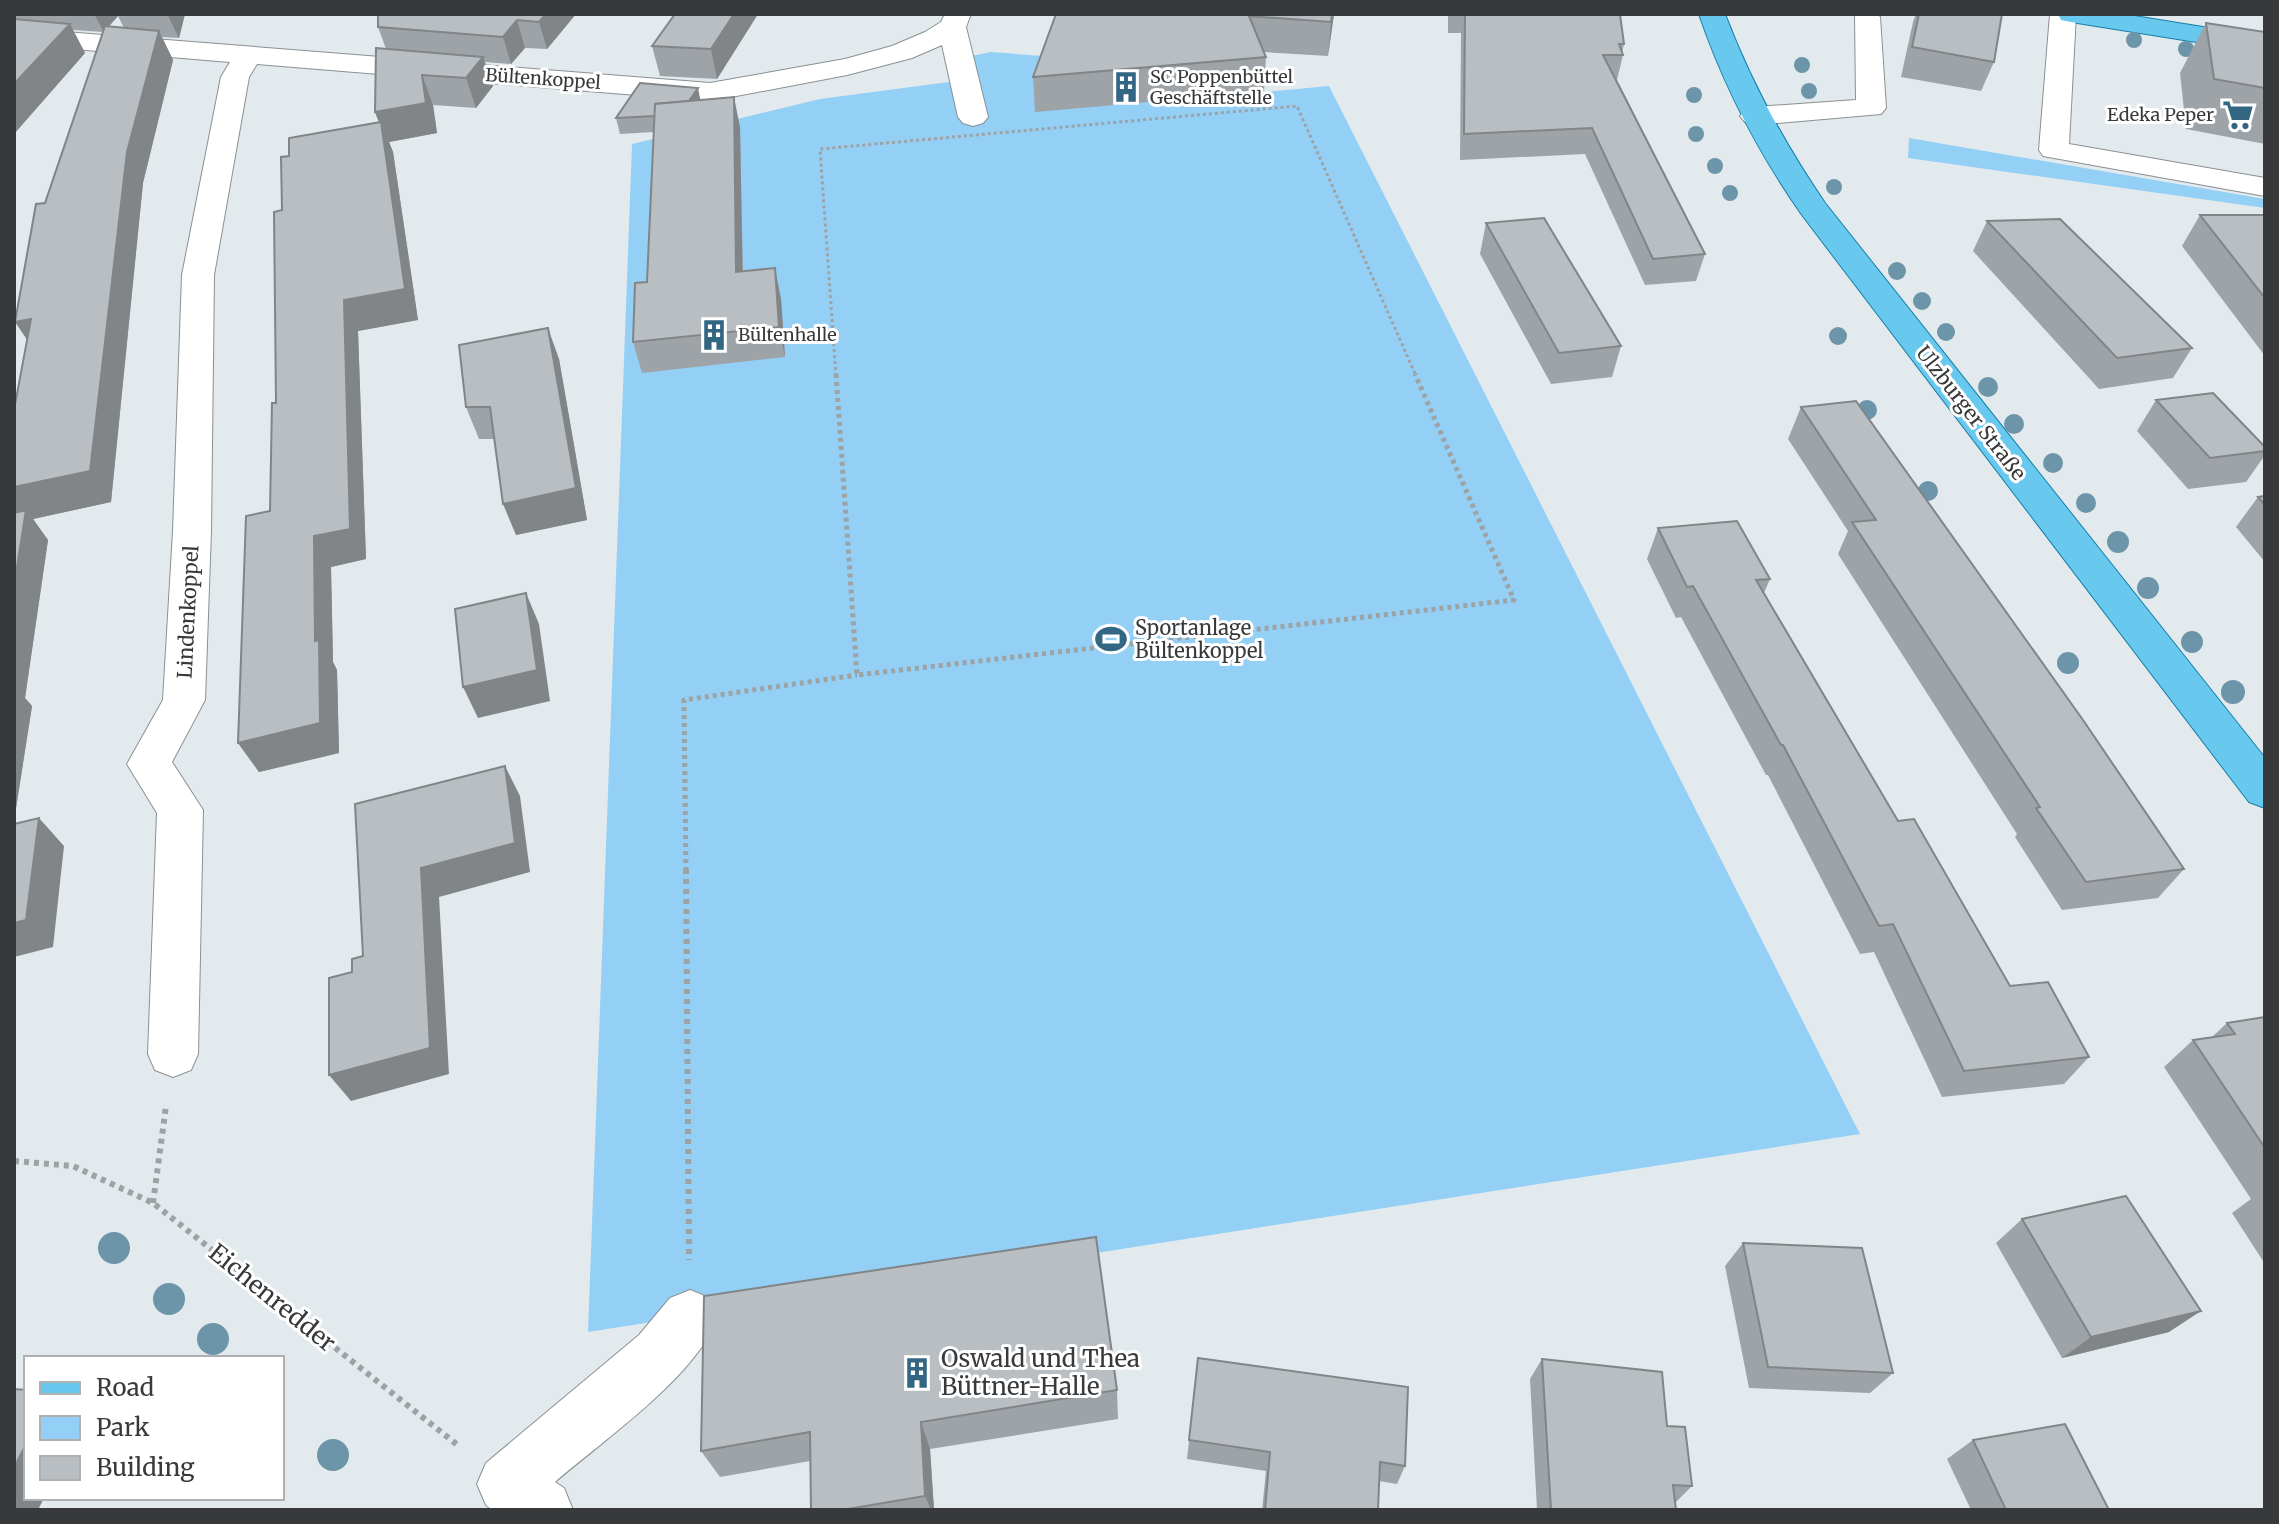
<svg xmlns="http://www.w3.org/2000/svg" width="2279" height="1524" font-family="Merriweather,serif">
  <rect width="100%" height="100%" fill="#e3eaee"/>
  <g fill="#94d0f5">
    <polygon points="991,52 1256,72 1265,92 1329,86 1860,1134 588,1332 632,144 820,99 956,81 971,56"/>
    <polygon points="1909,138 2265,199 2265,208 1908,158"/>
  </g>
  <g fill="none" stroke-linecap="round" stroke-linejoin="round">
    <defs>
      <g id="minor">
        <polygon points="945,14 971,14 966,27 988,117 983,123 973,126 963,123 958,117 942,45 912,58 847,75 710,101 257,64 249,77 214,275 211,531 205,700 172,762 203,810 198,1054 191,1070 173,1077 155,1070 148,1054 157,813 127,764 163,700 173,531 182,275 221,77 230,62 14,44 14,28 710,83 845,59 892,46 925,32 941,22"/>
        <polygon points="1855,14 1877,14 1880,17 1886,108 1881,114 1755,125 1745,122 1740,116 1745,110 1755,107 1856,100"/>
        <polygon points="2050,14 2076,14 2069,144 2265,178 2265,196 2043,156 2039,150"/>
        <path d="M 690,1290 L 710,1298 L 718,1318 C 693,1379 606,1438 555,1482 L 564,1488 L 573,1510 L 492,1510 L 486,1505 L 477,1484 L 486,1463 L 639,1335 L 670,1298 Z"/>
      </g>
      <g id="major">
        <path d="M 1699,14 L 1725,14 C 1751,82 1784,143 1825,203 L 2265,758 L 2265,808 L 2249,802 L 1802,215 C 1758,152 1724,87 1699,14 Z"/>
        <polygon points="2058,14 2122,14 2265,37 2265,53 2071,22 2061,20"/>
      </g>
    </defs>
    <use href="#minor" stroke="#8a9093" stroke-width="2"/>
    <use href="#major" stroke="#167fa8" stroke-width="2"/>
    <polyline stroke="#9da2a5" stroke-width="3" stroke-dasharray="3 3" stroke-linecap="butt" points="836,376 820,149 1297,106 1416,376"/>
    <g stroke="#9da2a5" stroke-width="5" stroke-dasharray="4 4" stroke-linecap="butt">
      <polyline points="836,374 857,675 1514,600 1415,374"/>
      <polyline points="686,871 684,700 857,675"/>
    </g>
    <g stroke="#9da2a5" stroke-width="6" stroke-dasharray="5 5" stroke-linecap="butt">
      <polyline points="686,869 689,1260"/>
      <polyline points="14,1161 73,1166 153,1203 460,1447"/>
      <polyline points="153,1203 166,1106"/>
    </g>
    <use href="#minor" fill="#fff" fill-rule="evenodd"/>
    <use href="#major" fill="#69c8ee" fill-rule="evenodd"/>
  </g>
  <g fill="#6d95a9">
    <circle cx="2134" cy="40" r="8"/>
    <circle cx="2186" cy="49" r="8"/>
    <circle cx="1802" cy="65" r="8"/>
    <circle cx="1809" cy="91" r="8"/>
    <circle cx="1694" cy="95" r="8"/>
    <circle cx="1696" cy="134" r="8"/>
    <circle cx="1715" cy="166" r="8"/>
    <circle cx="1834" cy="187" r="8"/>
    <circle cx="1730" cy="193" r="8"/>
    <circle cx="1897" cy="271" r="9"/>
    <circle cx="1922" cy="301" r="9"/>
    <circle cx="1946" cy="332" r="9"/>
    <circle cx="1838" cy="336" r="9"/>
    <circle cx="1988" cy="387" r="10"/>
    <circle cx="1867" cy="410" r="10"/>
    <circle cx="2014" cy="424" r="10"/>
    <circle cx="2053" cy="463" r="10"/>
    <circle cx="1928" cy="491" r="10"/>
    <circle cx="2086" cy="503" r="10"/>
    <circle cx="2118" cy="542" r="11"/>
    <circle cx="2148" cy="588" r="11"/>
    <circle cx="2192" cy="642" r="11"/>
    <circle cx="2068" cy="663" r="11"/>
    <circle cx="2233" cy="692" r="12"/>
    <circle cx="114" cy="1248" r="16"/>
    <circle cx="169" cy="1299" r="16"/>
    <circle cx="213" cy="1339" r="16"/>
    <circle cx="333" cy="1455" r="16"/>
  </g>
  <g fill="#9ea3a7" fill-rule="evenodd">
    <path d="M 14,14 L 185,14 L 179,38 L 162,37 L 173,60 L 143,183 L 111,502 L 33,519 L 48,540 L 25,698 L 32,706 L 14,821 L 14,513 L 16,512 L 14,510 L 14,410 L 27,340 L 45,203 L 103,32 L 73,30 L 85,53 L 14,134 ZM 118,16 L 124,28 L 108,27 Z"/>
    <polygon points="378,14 576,14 547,49 525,48 511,64 485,62 493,86 476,108 433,105 437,133 389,142 393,152 418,320 358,331 366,559 331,567 333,662 337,670 339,753 259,772 238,743 270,511 276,403 282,210 289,156 379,123 375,112 386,49 378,27"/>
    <polygon points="675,14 758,14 717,79 660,76 652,46"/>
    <polygon points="1056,14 1334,14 1328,56 1264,52 1266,57 1264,92 1035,112 1033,77"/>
    <polygon points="1448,14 1620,14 1624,44 1622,53 1623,55 1617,80 1705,254 1696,281 1645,285 1585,154 1460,160 1461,33 1448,33"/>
    <polygon points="1916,14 2002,14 1994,62 1981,91 1901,77 1913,22"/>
    <polygon points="2206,23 2265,32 2265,144 2186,129 2180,73"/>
    <polygon points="701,100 740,127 743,272 781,299 785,357 642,373 633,342 647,282 654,132 620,134 616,118"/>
    <polygon points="2200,215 2265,215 2265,356 2182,246"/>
    <polygon points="1987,221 2192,348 2173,378 2099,389 1973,251"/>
    <polygon points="1486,223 1621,346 1612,377 1551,384 1480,254"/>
    <polygon points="559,359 587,520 516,535 495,439 479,439 466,407"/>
    <polygon points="2156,400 2265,447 2265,455 2246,482 2188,489 2137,431"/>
    <polygon points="1801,407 2184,869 2158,898 2062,910 2015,837 2017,834 1838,554 1848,531 1788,439"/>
    <polygon points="2265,496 2265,562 2236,527 2258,497"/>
    <polygon points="1658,528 1770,579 1764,593 1898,821 2010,986 2089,1057 2064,1084 1942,1097 1874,952 1860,954 1768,775 1766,775 1681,617 1676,618 1647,559"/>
    <polygon points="2265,1017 2265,1264 2232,1213 2251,1199 2164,1067 2193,1040 2212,1037 2227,1023"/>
    <polygon points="2022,1219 2169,1332 2062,1358 1996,1243"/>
    <polygon points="1096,1237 1117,1390 1118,1419 930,1449 934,1510 811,1510 810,1461 720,1477 701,1451"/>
    <polygon points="1743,1243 1893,1373 1870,1393 1749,1388 1725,1266"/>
    <polygon points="1198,1358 1405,1466 1397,1484 1379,1481 1378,1510 1262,1510 1266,1471 1187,1459"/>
    <polygon points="1542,1359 1667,1426 1692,1486 1675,1503 1676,1510 1537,1510 1530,1379"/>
    <polygon points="1973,1440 2109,1510 1971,1510 1947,1459"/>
  </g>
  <g fill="#818588">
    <polygon points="94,14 117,14 118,16 104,32"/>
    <polygon points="167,14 185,14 179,38"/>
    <polygon points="546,14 576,14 547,49 539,22"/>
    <polygon points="734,14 758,14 717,79 711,49"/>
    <polygon points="1332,14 1334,14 1328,56 1331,22"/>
    <polygon points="517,20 525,48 511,64 503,37"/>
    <polygon points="70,24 85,53 14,134 14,84"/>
    <polygon points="159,31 173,60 143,183 111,502 33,519 48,540 25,698 32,706 14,821 14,586 22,521 14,510 14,487 127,152"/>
    <polygon points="483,57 493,86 476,108 466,78"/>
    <polygon points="422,75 433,105 437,133 389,142 393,152 418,320 358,331 366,559 331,567 333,662 337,670 339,753 259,772 238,743 315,641 314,536 344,300 382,129 375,112"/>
    <polygon points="698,88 701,103 680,115"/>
    <polygon points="734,97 740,127 743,303 736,272"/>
    <polygon points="775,268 781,299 785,357 779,327"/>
    <polygon points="31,319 36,353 15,322"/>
    <polygon points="548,328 559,359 587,520 516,535 503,504"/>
    <polygon points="526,593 539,624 550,701 478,718 463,687"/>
    <polygon points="505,766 520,796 530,872 439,897 449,1074 351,1101 329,1075 421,868"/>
    <polygon points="39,818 64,846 53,947 14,957 14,923"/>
    <polygon points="2201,1311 2169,1332 2062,1358 2091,1337"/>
    <polygon points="921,1422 930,1449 934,1510 931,1510 925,1496"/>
    <polygon points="26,1444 26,1498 44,1498 38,1510 14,1510 14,1468"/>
  </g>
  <g fill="#b8bec2" stroke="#818588" stroke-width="2">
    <polygon points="378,14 546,14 539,22 517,20 503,37 378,27"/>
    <polygon points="675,14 734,14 711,49 652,46"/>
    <polygon points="1056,14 1332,14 1331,22 1249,16 1266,57 1033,77"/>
    <polygon points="1465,14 1620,14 1624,44 1619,44 1623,55 1603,55 1705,254 1653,259 1592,128 1464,134"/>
    <polygon points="1919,14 2002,14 1994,62 1912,47"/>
    <polygon points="14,19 70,24 14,84"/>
    <polygon points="2206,23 2265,32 2265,88 2214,79"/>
    <polygon points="105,26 159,31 127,152 90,471 14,487 14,410 31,319 15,322 36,204 45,203"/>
    <polygon points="376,48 483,57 466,78 422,75 426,103 375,112"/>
    <polygon points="640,83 698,88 689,101 655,104 655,116 616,118"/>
    <polygon points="734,97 736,272 775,268 779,327 633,342 635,283 647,282 655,104"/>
    <polygon points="381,122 405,289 344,300 350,529 314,536 315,641 319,640 320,723 238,743 246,516 270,511 272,403 276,403 274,212 282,210 281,157 289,156 289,138"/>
    <polygon points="2200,215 2265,215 2265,298"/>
    <polygon points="1544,218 1621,346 1559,353 1486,223"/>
    <polygon points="2060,219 2192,348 2117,358 1987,221"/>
    <polygon points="548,328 576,488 503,504 490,407 466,407 459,345"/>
    <polygon points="2213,393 2265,447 2265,451 2210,458 2156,400"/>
    <polygon points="1856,401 2083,720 2184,869 2086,882 2036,808 2040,807 1852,522 1876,520 1801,407"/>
    <polygon points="2265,496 2265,505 2258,497"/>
    <polygon points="26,510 14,586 14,513"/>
    <polygon points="1737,521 1770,579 1756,580 1898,821 1914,819 2010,986 2048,982 2089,1057 1964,1071 1893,924 1879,926 1783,745 1781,745 1693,586 1687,587 1658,528"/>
    <polygon points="526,593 537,670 463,687 455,609"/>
    <polygon points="505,766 515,843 421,868 430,1048 329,1075 329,978 352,972 352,959 363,956 355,804"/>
    <polygon points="39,818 26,920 14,923 14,824"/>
    <polygon points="2265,1017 2265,1148 2193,1040 2235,1034 2227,1023"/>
    <polygon points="2126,1196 2201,1311 2091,1337 2022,1219"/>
    <polygon points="1096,1237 1117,1390 921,1422 925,1496 842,1510 811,1510 810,1432 701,1451 704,1296"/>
    <polygon points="1743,1243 1862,1248 1893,1373 1768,1367"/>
    <polygon points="1198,1358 1408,1387 1405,1466 1380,1462 1378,1510 1265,1510 1270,1452 1189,1440"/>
    <polygon points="1542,1359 1662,1372 1667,1426 1685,1427 1692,1486 1673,1485 1676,1510 1551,1510"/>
    <polygon points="14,1389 26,1390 26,1444 14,1468"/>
    <polygon points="2065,1424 2109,1510 2006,1510 1973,1440"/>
  </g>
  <defs>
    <symbol id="building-bare" viewBox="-9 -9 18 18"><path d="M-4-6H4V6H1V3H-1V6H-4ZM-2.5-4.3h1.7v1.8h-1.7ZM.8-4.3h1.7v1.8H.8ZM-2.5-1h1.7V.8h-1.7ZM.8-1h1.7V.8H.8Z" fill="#336683" stroke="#fff" stroke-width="2.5" paint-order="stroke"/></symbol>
    <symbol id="supermarket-bare" viewBox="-9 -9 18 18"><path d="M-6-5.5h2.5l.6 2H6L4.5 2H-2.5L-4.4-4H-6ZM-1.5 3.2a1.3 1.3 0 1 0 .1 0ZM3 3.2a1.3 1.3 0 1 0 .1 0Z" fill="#336683" stroke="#fff" stroke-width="2.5" paint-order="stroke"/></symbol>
    <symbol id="stadium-bare" viewBox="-9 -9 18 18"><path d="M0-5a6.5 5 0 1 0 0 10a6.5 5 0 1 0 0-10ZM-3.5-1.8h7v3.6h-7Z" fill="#336683" stroke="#fff" stroke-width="2.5" paint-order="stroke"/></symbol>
  </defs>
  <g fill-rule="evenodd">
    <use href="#building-bare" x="1104" y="65" width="44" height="44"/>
    <use href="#supermarket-bare" x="2216" y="93" width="44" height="44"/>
    <use href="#building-bare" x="692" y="313" width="44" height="44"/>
    <use href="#stadium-bare" x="1089" y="617" width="44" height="44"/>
    <use href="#building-bare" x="895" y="1351" width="44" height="44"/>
  </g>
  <g text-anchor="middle" stroke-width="6" stroke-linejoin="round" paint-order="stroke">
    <g font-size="18" fill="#37393b" stroke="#fff" text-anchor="start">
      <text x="1150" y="83">SC Poppenbüttel<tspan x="1150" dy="21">Geschäftstelle</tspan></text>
      <text x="2214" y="121" text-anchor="end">Edeka Peper</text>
      <text x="738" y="341">Bültenhalle</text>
    </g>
    <g font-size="18" fill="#37393b" stroke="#fff">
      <text transform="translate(543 79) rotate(4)" y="6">Bültenkoppel</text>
    </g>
    <g font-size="20" fill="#37393b" stroke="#fff">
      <text transform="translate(1971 413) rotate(52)" y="7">Ulzburger Straße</text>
      <text transform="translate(188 612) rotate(-87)" y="7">Lindenkoppel</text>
    </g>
    <g font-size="20" fill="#37393b" stroke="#fff" text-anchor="start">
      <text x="1135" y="635">Sportanlage<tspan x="1135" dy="23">Bültenkoppel</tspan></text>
    </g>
    <g font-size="24" fill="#37393b" stroke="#fff">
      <text transform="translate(272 1298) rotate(39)" y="8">Eichenredder</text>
    </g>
    <g font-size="24" fill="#37393b" stroke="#fff" text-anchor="start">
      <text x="941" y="1367">Oswald und Thea<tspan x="941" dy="28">Büttner-Halle</tspan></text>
    </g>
  </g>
  <rect width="2279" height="1524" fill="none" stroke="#37393b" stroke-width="32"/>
  <rect x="24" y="1356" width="260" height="144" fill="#ffffff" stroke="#afb0b1" stroke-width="2"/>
  <rect x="40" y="1382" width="40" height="12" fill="#69c8ee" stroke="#afb0b1" stroke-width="2"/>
  <text x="96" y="1396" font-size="24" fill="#37393b">Road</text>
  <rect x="40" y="1416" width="40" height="24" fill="#94d0f5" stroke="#afb0b1" stroke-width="2"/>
  <text x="96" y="1436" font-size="24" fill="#37393b">Park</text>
  <rect x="40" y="1456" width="40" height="24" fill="#b8bec2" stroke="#afb0b1" stroke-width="2"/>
  <text x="96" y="1476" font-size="24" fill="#37393b">Building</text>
</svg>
